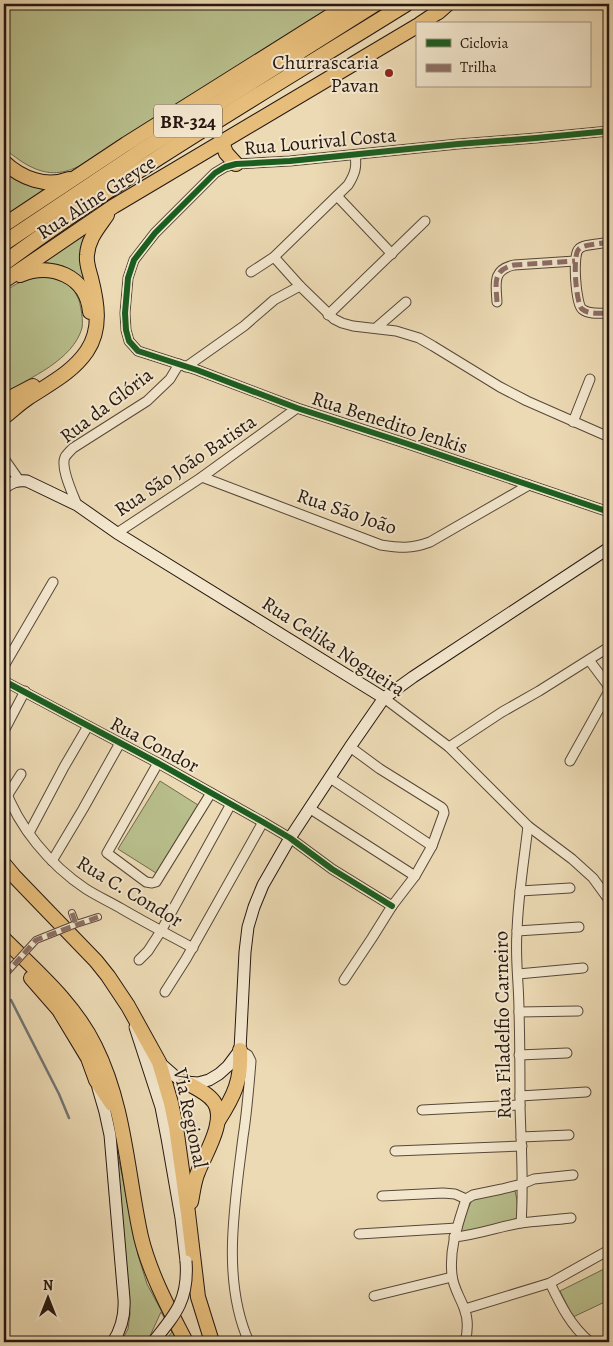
<svg xmlns="http://www.w3.org/2000/svg" width="613" height="1346" font-family="Alegreya,serif">
  <rect width="100%" height="100%" fill="#ecdab4"/>
  <filter id="stains"><feTurbulence type="fractalNoise" baseFrequency=".004" numOctaves="4"/><feColorMatrix values="0 0 0 0 .2 0 0 0 0 .09 0 0 0 0 .02 0 0 0 .5 -.17"/></filter>
  <radialGradient id="worn" r=".72"><stop offset=".6" stop-color="#630" stop-opacity="0"/><stop offset="1" stop-color="#630" stop-opacity=".3"/></radialGradient>
  <g fill="#b8bf8c" stroke="#6e6b4e">
    <path d="M 12,4 L 335,4 L 109,147 C 67,178 46,184 4,148 L 4,10 L 8,5 Z"/>
    <path d="M 4,171 C 18,184 35,189 55,188 L 4,219 Z"/>
    <polygon points="88,233 81,268 87,292 64,267 44,262"/>
    <path d="M 41,276 C 59,277 70,281 78,298 C 80,302 80,305 81,309 C 82,315 83,323 82,328 C 73,360 30,378 4,393 L 4,293 C 16,282 25,280 41,276 Z"/>
    <polygon points="160,781 198,805 156,873 118,849"/>
    <polygon points="112,1125 138,1255 147,1284 178,1342 164,1342 172,1332 161,1312 149,1338 146,1342 121,1342 128,1329 130,1314 126,1259"/>
    <polygon points="510,1190 515,1191 517,1200 518,1216 515,1219 475,1235 460,1232 463,1219 472,1200"/>
    <polygon points="608,1267 609,1269 609,1300 573,1317 560,1291"/>
  </g>
  <g fill="none" stroke-linecap="round" stroke-linejoin="round">
    <polyline stroke="#6f7775" stroke-width="2.5" points="11,1000 59,1094 69,1118"/>
    <defs>
      <polyline id="pedestrian" points="72,913 76,924 98,917"/>
      <g id="minor">
        <polyline points="609,131 536,138 458,144 290,161 236,164 225,167 215,173 155,233 134,260 128,278 125,313 126,330 129,341 138,351 197,370 297,408 405,443 609,512"/>
        <polyline points="337,196 392,254"/>
        <path d="M 609,242 C 602,244 583,244 579,249 C 572,254 576,304 582,309 C 589,315 601,313 609,313"/>
        <polyline points="274,257 300,286 334,319 342,323 353,326 396,331 419,338 433,346 500,387 527,401 609,437"/>
        <path d="M 251,272 L 274,257 L 348,185 C 355,174 357,167 355,155"/>
        <path d="M 497,302 C 496,283 492,270 514,265 L 575,261"/>
        <polyline points="328,315 425,221"/>
        <polyline points="376,328 406,302"/>
        <polyline points="186,367 244,326 274,300 300,286"/>
        <polyline points="573,422 590,379"/>
        <polyline points="4,456 5,460 19,480"/>
        <path d="M 202,477 L 381,545 C 400,548 411,549 430,542 L 529,485"/>
        <path d="M 77,505 C 73,494 60,468 65,457 C 67,454 70,451 73,448 L 147,401 L 170,379 L 179,364"/>
        <polyline points="117,533 202,477 297,408"/>
        <polyline points="4,666 53,582"/>
        <polyline points="4,681 158,763 263,822 290,838 332,869 392,906"/>
        <polyline points="384,698 449,747 528,826 572,859 593,878 609,900"/>
        <polyline points="4,731 25,691"/>
        <polyline points="449,747 502,712 539,691 609,647"/>
        <polyline points="570,761 609,691 607,684 589,660"/>
        <polyline points="158,763 107,853 146,882 152,883 156,882 211,793"/>
        <polyline points="330,778 432,846"/>
        <path d="M 4,786 C 18,827 50,865 86,889 C 97,896 110,902 122,909 C 146,923 169,935 193,948"/>
        <polyline points="7,796 21,774"/>
        <polyline points="309,808 415,876"/>
        <polyline points="29,833 64,767 88,726"/>
        <polyline points="52,861 83,809 120,743"/>
        <polyline points="520,891 570,888"/>
        <polyline points="517,931 579,927"/>
        <polyline points="139,960 148,951 161,931 231,804"/>
        <polyline points="518,974 583,968"/>
        <polyline points="344,980 372,938 392,906 415,876 432,846 444,813 443,809 441,807 380,769 350,747"/>
        <polyline points="165,992 186,959 263,822"/>
        <polyline points="519,1012 578,1011"/>
        <path d="M 240,1050 L 248,1055 L 251,1061 C 249,1086 247,1112 243,1137 C 235,1203 221,1280 249,1342"/>
        <polyline points="519,1055 567,1053"/>
        <polyline points="520,1096 586,1092"/>
        <polyline points="422,1110 520,1105"/>
        <polyline points="521,1137 569,1135"/>
        <polyline points="395,1151 522,1146"/>
        <polyline points="382,1196 443,1193 455,1194 466,1199 473,1195 502,1189 522,1184 534,1179 573,1175"/>
        <path d="M 521,1223 C 524,1184 521,1145 520,1106 C 520,1074 520,1043 519,1011 C 519,985 515,958 517,932 C 518,896 524,861 528,826"/>
        <polyline points="359,1234 457,1228"/>
        <path d="M 454,1237 C 477,1235 498,1227 520,1223 C 537,1221 554,1220 571,1218"/>
        <path d="M 550,1283 C 561,1306 571,1326 590,1342"/>
        <polyline points="374,1296 452,1277"/>
        <polyline points="465,1309 550,1283 609,1250"/>
        <path d="M 465,1342 C 468,1331 468,1318 464,1308 C 460,1297 453,1287 452,1275 C 449,1248 458,1224 466,1199"/>
      </g>
      <g id="secondary">
        <path d="M 4,488 C 11,482 17,480 27,481 L 77,505 L 117,533 L 384,698"/>
        <polyline points="135,1027 161,1107 167,1138 181,1218 186,1261"/>
        <polyline points="159,1062 176,1077 185,1082 198,1083 209,1080 219,1074 228,1066 240,1050 245,952 248,927 254,907 263,885 290,838 350,747 384,698 413,677 609,548"/>
        <path d="M 98,1088 L 105,1112 L 110,1135 L 124,1299 C 125,1315 122,1328 113,1342"/>
      </g>
      <g id="primary">
        <polyline points="420,24 438,12"/>
        <polyline points="222,142 226,153 236,164"/>
        <path d="M 4,162 C 21,178 46,188 69,179"/>
        <polyline points="4,225 126,144 349,4"/>
        <path d="M 20,275 C 51,262 87,276 90,312"/>
        <polyline points="4,281 114,206 417,26"/>
        <polyline points="4,401 33,386"/>
        <path d="M 4,417 C 12,411 19,404 28,398 C 49,384 72,373 87,351 C 102,329 97,302 91,278 C 89,270 86,263 87,255 C 88,239 98,228 107,215"/>
        <polyline points="4,864 14,876 96,961 108,976 128,1006 159,1062 171,1103 176,1127 188,1213 198,1297 212,1342"/>
        <path d="M 4,939 C 37,972 74,1003 95,1046 C 125,1106 127,1173 141,1237 C 150,1274 169,1309 186,1342"/>
        <polyline points="31,978 59,1010 88,1058 96,1080 112,1104"/>
        <path d="M 185,1082 C 194,1087 208,1093 214,1102 C 227,1120 205,1154 198,1172 C 194,1181 193,1192 191,1202"/>
        <path d="M 218,1121 C 234,1096 242,1080 240,1050"/>
      </g>
      <g id="motorway">
        <polyline points="438,12 447,4"/>
        <polyline points="4,243 143,150 375,4"/>
        <path d="M 4,263 C 132,169 271,88 406,4"/>
      </g>
    </defs>
    <use href="#pedestrian" stroke="#574839" stroke-width="8"/>
    <use href="#minor" stroke="#574839" stroke-width="11"/>
    <use href="#secondary" stroke="#251710" stroke-width="13"/>
    <use href="#primary" stroke="#251710" stroke-width="16"/>
    <use href="#motorway" stroke="#251710" stroke-width="17"/>
    <use href="#pedestrian" stroke="#f3e7ce" stroke-width="6"/>
    <use href="#minor" stroke="#f3e7ce" stroke-width="9"/>
    <use href="#secondary" stroke="#f3e7ce" stroke-width="11"/>
    <use href="#primary" stroke="#e6bd7a" stroke-width="14"/>
    <use href="#motorway" stroke="#e6bd7a" stroke-width="15"/>
    <defs>
      <polyline id="pedestrian-bridge" points="5,974 36,940 76,924"/>
      <path id="secondary-bridge" d="M 153,1342 C 176,1314 189,1299 186,1261"/>
    </defs>
    <use href="#pedestrian-bridge" stroke="#574839" stroke-width="8" stroke-linecap="butt"/>
    <use href="#secondary-bridge" stroke="#251710" stroke-width="13" stroke-linecap="butt"/>
    <use href="#pedestrian-bridge" stroke="#f3e7ce" stroke-width="6"/>
    <use href="#secondary-bridge" stroke="#f3e7ce" stroke-width="11"/>
    <g stroke="#8d6e63" stroke-width="5" stroke-dasharray="10 5" stroke-linecap="butt">
      <path d="M 609,242 C 602,244 583,244 579,249 C 572,254 576,304 582,309 C 589,315 601,313 609,313"/>
      <path d="M 497,302 C 496,283 492,270 514,265 L 575,261"/>
      <polyline points="72,913 76,924"/>
      <polyline points="4,976 36,940 98,917"/>
    </g>
    <defs>
      <g id="cycleway">
        <polyline points="609,131 536,138 458,144 290,161 236,164 225,167 215,173 155,233 134,260 128,278 125,313 126,330 129,341 138,351 197,370 297,408 405,443 609,512"/>
        <polyline points="4,681 158,763 263,822 290,838 332,869 392,906"/>
      </g>
    </defs>
    <use href="#cycleway" stroke="#f3e7ce" stroke-width="9"/>
    <use href="#cycleway" stroke="#1b5e20" stroke-width="6"/>
  </g>
  <circle fill="#8f2418" stroke="#f3e7ce" stroke-width="2" cx="389" cy="73" r="5"/>
  <g text-anchor="middle" stroke-width="4" stroke-linejoin="round" paint-order="stroke">
    <rect fill="#f3e7ce" stroke="#635549" stroke-width="1" x="154" y="104.5" width="68" height="33" rx="4"/>
    <g font-size="19" font-weight="bold" fill="#251710">
      <text x="188" y="128">BR-324</text>
    </g>
    <g font-size="20" fill="#251710" stroke="#f3e7ce" text-anchor="end">
      <text x="379" y="69">Churrascaria<tspan x="379" dy="23">Pavan</tspan></text>
    </g>
    <g font-size="20" fill="#251710" stroke="#f3e7ce">
      <text transform="translate(320 141) rotate(-5)" y="7">Rua Lourival Costa</text>
      <text transform="translate(96 197) rotate(-33)" y="7">Rua Aline Greyce</text>
      <text transform="translate(106 405) rotate(-37)" y="7">Rua da Glória</text>
      <text transform="translate(390 422) rotate(18)" y="7">Rua Benedito Jenkis</text>
      <text transform="translate(185 465) rotate(-34)" y="7">Rua São João Batista</text>
      <text transform="translate(347 511) rotate(19)" y="7">Rua São João</text>
      <text transform="translate(334 646) rotate(33)" y="7">Rua Celika Nogueira</text>
      <text transform="translate(155 744) rotate(28)" y="7">Rua Condor</text>
      <text transform="translate(130 891) rotate(31)" y="7">Rua C. Condor</text>
      <text transform="translate(502 1025) rotate(-91)" y="7">Rua Filadelfio Carneiro</text>
      <text transform="translate(191 1118) rotate(78)" y="7">Via Regional</text>
    </g>
  </g>
  <rect width="613" height="1346" fill="none" stroke="#ecdab4" stroke-width="20"/>
  <rect x="5" y="5" width="603" height="1336" fill="none" stroke="#251710" stroke-width="2.5"/>
  <rect x="10" y="10" width="593" height="1326" fill="none" stroke="#251710"/>
  <rect x="416" y="22" width="175" height="65" fill="#f3e7ce" stroke="#a19482"/>
  <rect x="426" y="39" width="25" height="8" fill="#1b5e20" stroke="#a19482"/>
  <text x="460" y="48" font-size="15" fill="#251710">Ciclovia</text>
  <rect x="426" y="64" width="25" height="8" fill="#8d6e63" stroke="#a19482"/>
  <text x="460" y="72" font-size="15" fill="#251710">Trilha</text>
  <g transform="translate(48 1298)" stroke="#f3e7ce" stroke-width="4" paint-order="stroke">
  <path d="M0-4L9 19L0 12L-9 19Z" fill="#251710"/>
  <text y="-8" font-size="14" font-weight="bold" text-anchor="middle" fill="#251710">N</text>
  </g>
  <rect width="100%" height="100%" filter="url(#stains)"/>
  <rect width="100%" height="100%" fill="url(#worn)"/>
</svg>
